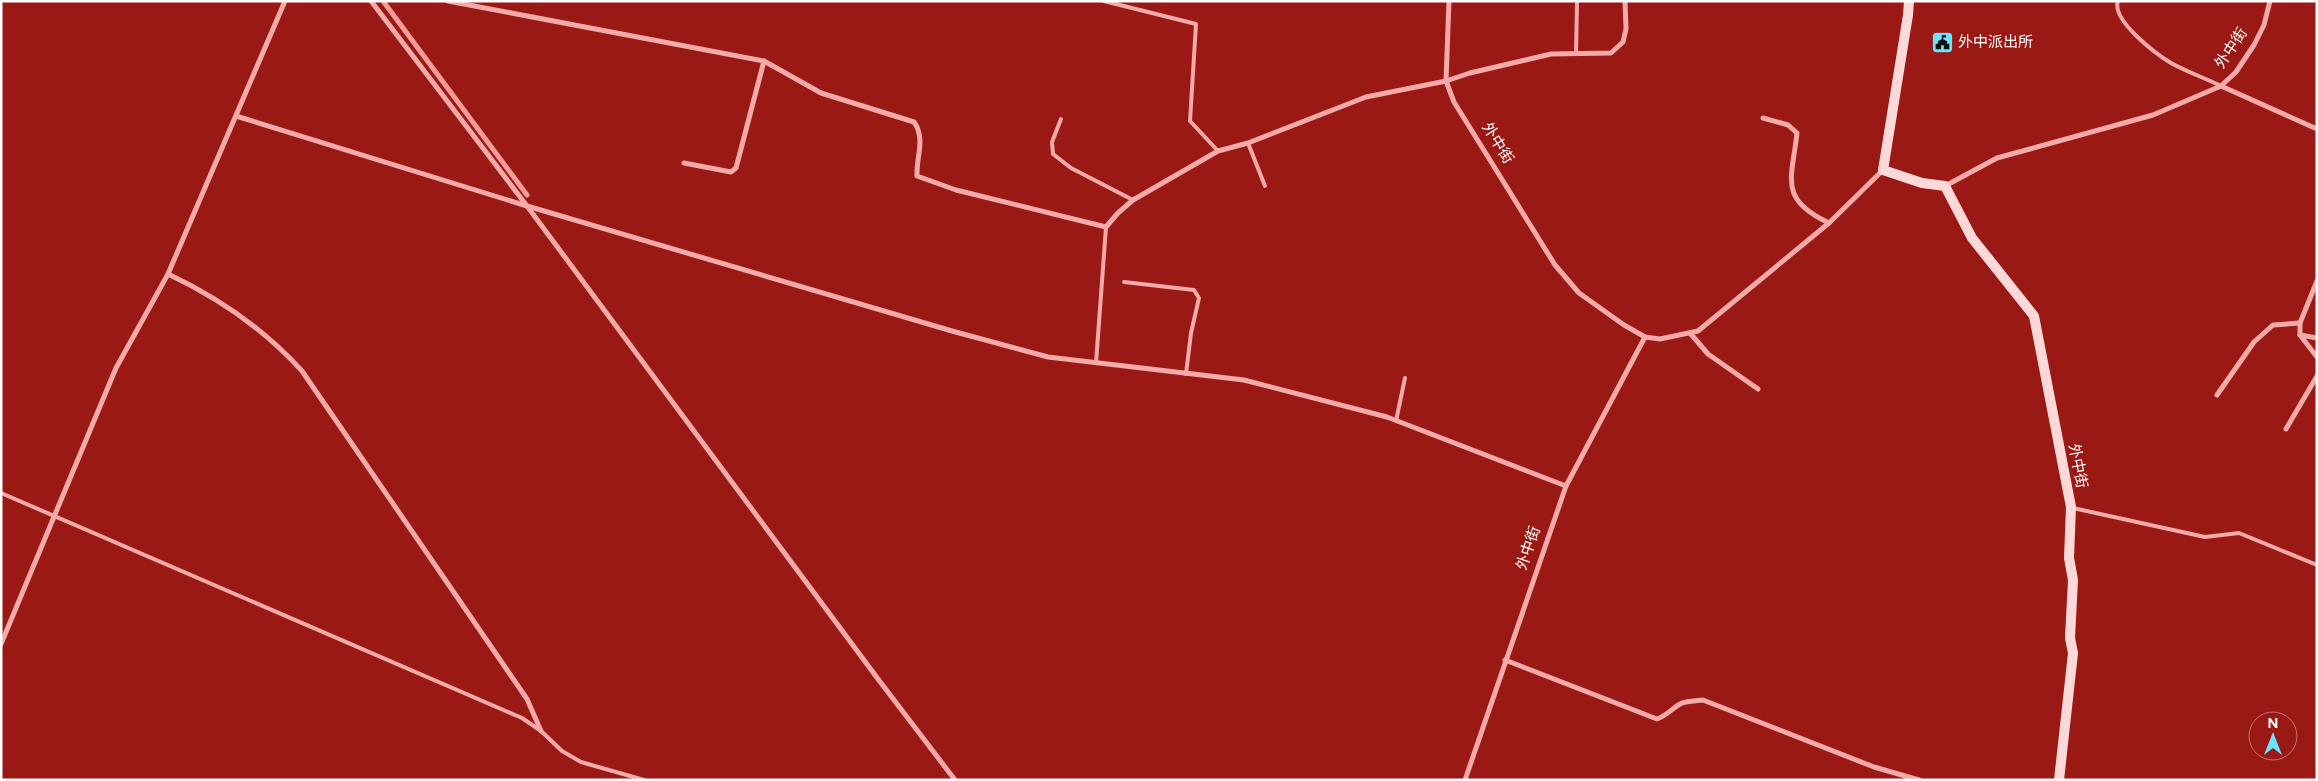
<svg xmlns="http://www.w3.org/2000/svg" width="2318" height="781" font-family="Figtree,'Noto Sans TC',sans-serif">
  <rect width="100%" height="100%" fill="#9a1915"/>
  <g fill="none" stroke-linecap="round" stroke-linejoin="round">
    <polyline stroke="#f59c9b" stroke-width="5" points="383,1 527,195"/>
    <g stroke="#f3aaa9" stroke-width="4">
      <polyline points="1104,1 1196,24 1190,121 1218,151"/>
      <path d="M 2118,1 C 2111,20 2156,54 2171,63 C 2187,72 2205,78 2221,86"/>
      <polyline points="1576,54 1577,3"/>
      <polyline points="1061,119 1052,142 1053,154 1071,168 1133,200"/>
      <polyline points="1248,143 1265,186"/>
      <polyline points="1124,282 1194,290 1199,298 1191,333 1186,374"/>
      <polyline points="1096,363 1106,227"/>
      <polyline points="1396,421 1405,378"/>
      <polyline points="1,493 522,718 541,731 562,751 581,762 644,780"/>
      <polyline points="2073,508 2205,537 2239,533 2317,565"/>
    </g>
    <g stroke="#f3aaa9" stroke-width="5">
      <polyline points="371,1 527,206 878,679 955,780"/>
      <path d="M 448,1 L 764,61 L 821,93 L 914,122 C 926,139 916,157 917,176 L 956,190 L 1106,227 L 1118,213 L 1133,200 L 1218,151 L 1248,143 L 1366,97 L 1446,81 L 1470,73 L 1551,54 L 1611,53 L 1623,42 L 1626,29 L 1625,1"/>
      <polyline points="1449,1 1446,81 1454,102 1555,265 1579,293 1624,325 1645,337 1660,339 1698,331 1829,223 1883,170"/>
      <polyline points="2221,86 2317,129"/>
      <polyline points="236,116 527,206 952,331 1048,357 1244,380 1387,417 1566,486"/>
      <path d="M 1763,118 L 1788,125 L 1797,133 C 1792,179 1778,199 1829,223"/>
      <polyline points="684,163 731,172 736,168 764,61"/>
      <polyline points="1945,186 1997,158 2153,115 2221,86 2236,72 2254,45 2264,25 2270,1"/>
      <path d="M 168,274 C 219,298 264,329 302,371 L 527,699 L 541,731"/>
      <polyline points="2317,281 2300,323 2300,335 2317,357"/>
      <polyline points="1690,333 1708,354 1758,389"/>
      <polyline points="2300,335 2317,338"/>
      <polyline points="2217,395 2254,342 2273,325 2300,323"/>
      <polyline points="2286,429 2317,376"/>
      <polyline points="1,644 116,368 168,274 285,1"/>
      <path d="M 1505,660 L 1657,719 C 1668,715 1672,708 1682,703 C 1688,701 1696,701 1703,700 L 1874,767 L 1919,780"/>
      <polyline points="1465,780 1566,486 1645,337"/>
    </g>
    <polyline stroke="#fcd9d8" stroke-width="10" points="1909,1 1908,15 1883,170 1922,183 1945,186 1972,238 2034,316 2071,507 2069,558 2073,580 2070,638 2073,653 2059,780"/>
  </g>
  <defs>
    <symbol id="civic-square" viewBox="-11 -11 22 22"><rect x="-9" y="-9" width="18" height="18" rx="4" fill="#6ae4ff" stroke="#9a1915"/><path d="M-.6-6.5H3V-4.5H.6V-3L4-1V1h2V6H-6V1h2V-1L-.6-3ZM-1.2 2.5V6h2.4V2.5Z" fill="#111"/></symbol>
  </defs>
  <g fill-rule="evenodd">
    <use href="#civic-square" x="1930" y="30" width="25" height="25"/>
  </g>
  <g text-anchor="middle" stroke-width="4.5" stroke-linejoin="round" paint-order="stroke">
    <g font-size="15" fill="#fff" stroke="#9a1915" text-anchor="start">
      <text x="1958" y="47">外中派出所</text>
    </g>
    <g font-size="15" fill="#fff" stroke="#9a1915">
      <text transform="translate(2231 48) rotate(-56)" y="5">外中街</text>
      <text transform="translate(1498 143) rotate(58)" y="5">外中街</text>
      <text transform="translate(2078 466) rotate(79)" y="5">外中街</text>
      <text transform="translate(1528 548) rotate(-71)" y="5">外中街</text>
    </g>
  </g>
  <rect width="2318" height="781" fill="none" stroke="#ffffff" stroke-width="5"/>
  <g transform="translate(2273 736)"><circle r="24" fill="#9a1915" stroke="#c27573"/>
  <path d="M0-4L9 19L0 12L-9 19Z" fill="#6ae4ff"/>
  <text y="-8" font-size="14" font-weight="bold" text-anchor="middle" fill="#ffffff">N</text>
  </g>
</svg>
